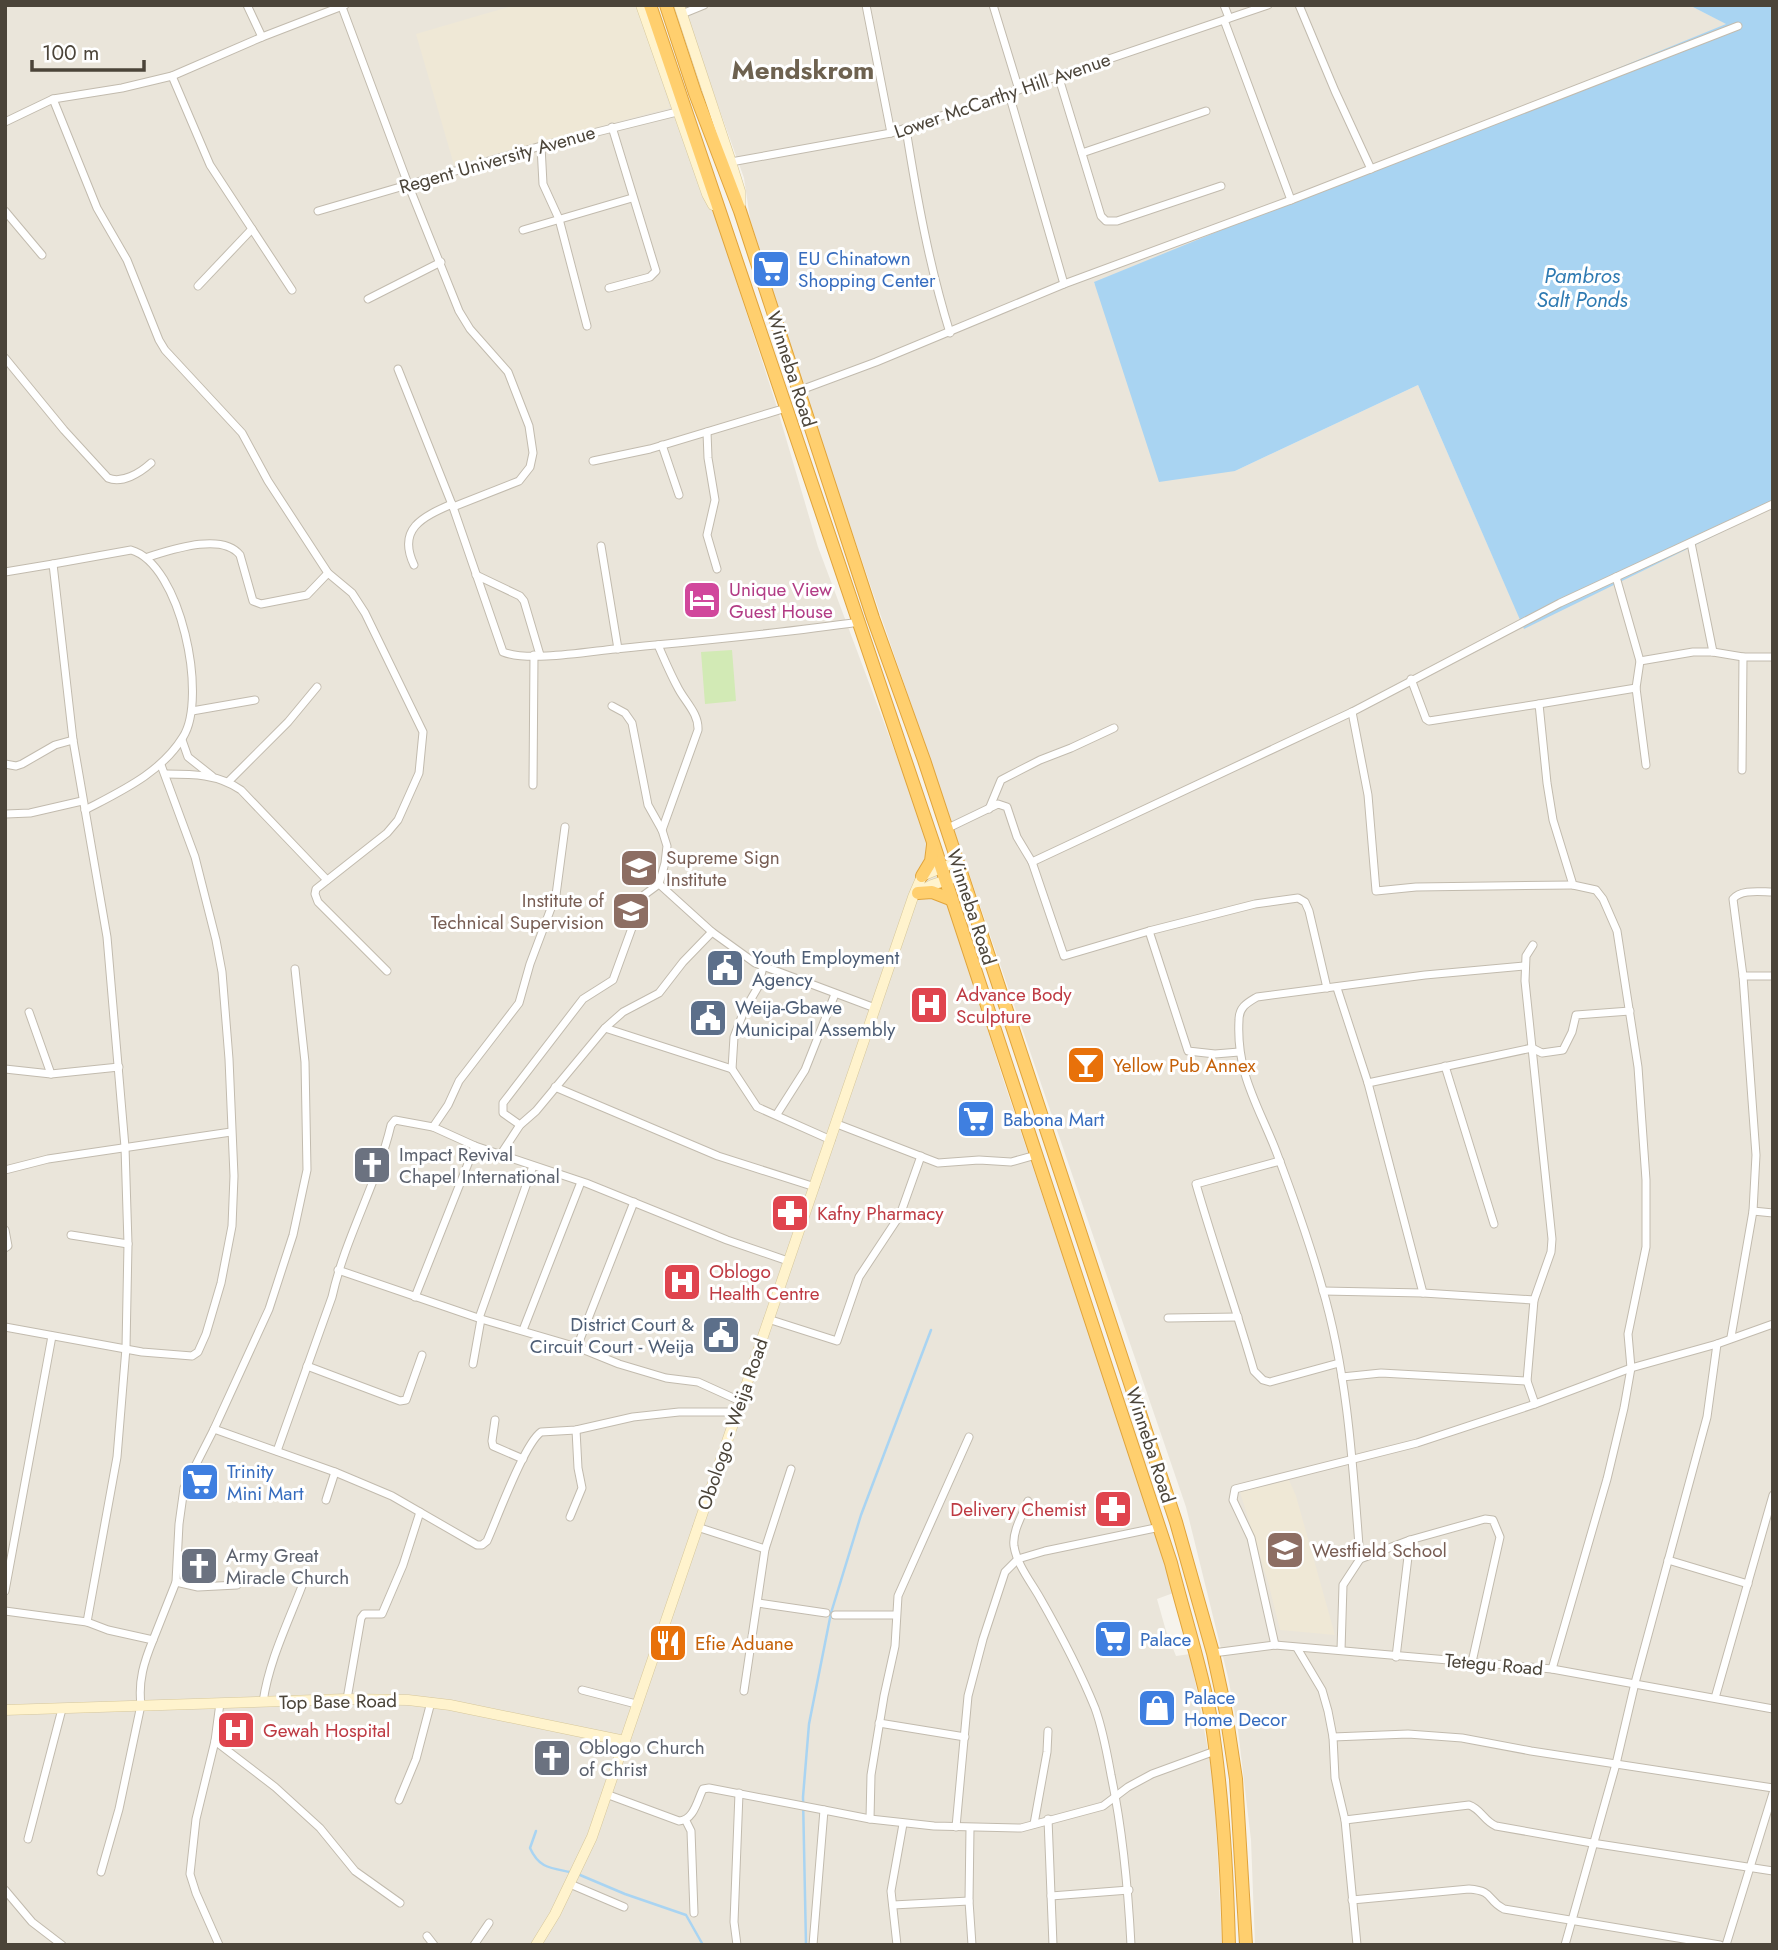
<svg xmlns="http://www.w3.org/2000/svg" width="1778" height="1950" font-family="Jost,sans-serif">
  <rect width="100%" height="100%" fill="#f6f3ec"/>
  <g fill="#eae5da">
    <polygon points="5,5 639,5 697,177 713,209 775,401 818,547 927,837 1003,1079 1176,1592 1157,1599 1166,1631 1176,1656 1190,1654 1214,1782 1222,1945 5,1945"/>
    <polygon points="682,5 1689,5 1727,24 1094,283 1235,471 1418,385 1524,628 1773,507 1773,1945 1255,1945 1251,1840 1238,1730 1228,1677 1186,1507 810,409 750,219 744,178"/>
  </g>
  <g fill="#efe8d6">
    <polygon points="515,5 637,5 670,108 454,165 416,34"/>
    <polygon points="1289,1480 1296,1496 1335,1635 1280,1630 1268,1582 1240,1492"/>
  </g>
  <polygon fill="#d2eab5" points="732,650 736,701 705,704 701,652"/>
  <polygon fill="#a9d4f2" points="1689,5 1773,5 1773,507 1524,629 1418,385 1235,471 1159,482 1094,282 1726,24"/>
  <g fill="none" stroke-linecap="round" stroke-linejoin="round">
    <g stroke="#a9d4f2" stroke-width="2.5">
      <path d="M 536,1831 L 530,1848 C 539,1868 550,1868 570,1872"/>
      <polyline points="580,1875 625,1894 686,1915 703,1945"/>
      <polyline points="806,1945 803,1797 809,1724 831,1613 861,1515 931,1330"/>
    </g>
    <defs>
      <g id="street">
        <polyline points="247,5 262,37"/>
        <polyline points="866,5 891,133"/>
        <polyline points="993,5 1019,90"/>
        <polyline points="1224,5 1229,18"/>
        <polyline points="1299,5 1335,91 1371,169"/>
        <polyline points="342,7 408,184 459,311 470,329 508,372 529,426 533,453 530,467 519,481 453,507"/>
        <polyline points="682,14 704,5"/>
        <polyline points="1224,20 1291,200"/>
        <polyline points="1058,75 1101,216 1106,221 1117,221 1221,186"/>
        <polyline points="172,76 210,165 292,290"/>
        <polyline points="1009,94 1064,284"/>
        <polyline points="53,99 97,208 127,260 159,340 165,350 242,433 268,481 328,573 352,593 365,613 423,732 419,773 398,820 387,833 316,889 315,894 318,902 387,971"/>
        <polyline points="5,122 53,99 122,88 172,76 262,37 345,5"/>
        <path d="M 906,129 C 917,198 929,265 950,333"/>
        <polyline points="541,146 543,184 559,219 587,326"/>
        <polyline points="1082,153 1206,111"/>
        <polyline points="731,162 891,133 1268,5"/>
        <polyline points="5,211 42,255"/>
        <polyline points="318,211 541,146 677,112"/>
        <polyline points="523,230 632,198"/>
        <polyline points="198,286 252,229"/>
        <polyline points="609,288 650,277 656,271 612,127"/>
        <polyline points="368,299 441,262"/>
        <path d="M 5,358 L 64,430 L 108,478 C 122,484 140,473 151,463"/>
        <path d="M 398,369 L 453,507 L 503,652 C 528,662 586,652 615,649 C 696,641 778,634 859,622"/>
        <polyline points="798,391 876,362 1064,284 1291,200 1738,26"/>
        <polyline points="707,432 708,458 715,500 707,535 717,569"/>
        <polyline points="662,445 679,495"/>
        <polyline points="593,461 650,449 786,408"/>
        <polyline points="1691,543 1713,652"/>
        <polyline points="601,546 618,649"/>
        <path d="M 148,557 C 171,550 222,532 240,555 L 253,601 L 261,604 L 307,595 L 328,573"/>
        <path d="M 53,564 L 131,550 C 181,564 208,698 183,737 C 161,773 121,791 85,810"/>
        <path d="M 414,565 C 397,529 422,517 452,504"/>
        <polyline points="5,572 53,564 73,740 107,937 125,1147 128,1244 126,1348 117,1457 87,1622"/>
        <polyline points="476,575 520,596 524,601 540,655"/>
        <polyline points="1616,577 1773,504"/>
        <path d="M 658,645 C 664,659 670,673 677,686 C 684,701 699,713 698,730 L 662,830"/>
        <polyline points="1640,661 1693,652 1713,652 1743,657 1773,657"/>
        <polyline points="1411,679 1426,719 1429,721 1539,704 1547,783 1553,820 1573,885 1596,890 1603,899 1617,931 1638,1067 1646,1180 1646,1247 1628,1334 1631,1368 1624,1408 1607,1479 1552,1669"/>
        <polyline points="1539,704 1636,688"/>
        <polyline points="612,706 625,713 632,723 648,805 662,830 667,846 665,863 659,884 712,932 755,963 875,1008"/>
        <polyline points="192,711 255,700"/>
        <polyline points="1352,712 1368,795 1376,891 1416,887 1573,885"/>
        <polyline points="182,740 188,757 212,776"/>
        <polyline points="5,764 16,766 22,764 55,745 73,740"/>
        <polyline points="1742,770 1743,657"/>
        <path d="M 166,774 C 193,774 218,774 241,790 L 327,880"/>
        <polyline points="229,781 288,722 317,687"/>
        <polyline points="533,785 534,655"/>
        <polyline points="989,809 1001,780 1040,760 1071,748 1114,728"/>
        <polyline points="6,814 30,813 82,801"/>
        <polyline points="946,829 998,804 1007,807 1017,837 1032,862 1064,956 1149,931 1255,904 1298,898 1305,902 1309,911 1327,988"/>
        <polyline points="1032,862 1352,712 1560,603 1616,577 1640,661 1636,688 1646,765"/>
        <polyline points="1149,931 1188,1051 1215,1054 1239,1052"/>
        <polyline points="1533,945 1526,956 1525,981 1552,1239 1551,1252 1534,1300 1527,1381 1535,1404"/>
        <polyline points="1743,976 1773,976"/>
        <polyline points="1337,988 1368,1083 1423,1293"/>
        <polyline points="29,1012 51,1074"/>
        <polyline points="605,1028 732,1069 757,1107 831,1140"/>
        <polyline points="1445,1066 1494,1224"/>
        <polyline points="5,1069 51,1074 119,1067"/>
        <polyline points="732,1069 734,1037 744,1011 758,987 763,967"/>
        <polyline points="1368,1083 1532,1048 1542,1053 1563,1050 1572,1032 1576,1015 1630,1011"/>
        <polyline points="555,1087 718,1156 815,1187"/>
        <polyline points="777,1114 805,1070 835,994"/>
        <polyline points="837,1124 938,1163 979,1160 1011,1162 1036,1155"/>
        <polyline points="520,1125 503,1113 503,1103 583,999 613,980 644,895 659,884"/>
        <polyline points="433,1127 448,1105 459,1081 519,1003 530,964 556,895 565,827"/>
        <polyline points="501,1154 520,1125 536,1111 605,1028 623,1012 659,993 683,962 712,932"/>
        <path d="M 1280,1161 L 1196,1184 C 1214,1247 1236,1308 1254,1371 L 1263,1380 L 1270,1382 L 1339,1363"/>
        <polyline points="5,1170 48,1159 231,1132"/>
        <polyline points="1753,1211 1773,1213"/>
        <polyline points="5,1230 8,1246 5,1248"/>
        <polyline points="71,1235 128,1244"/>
        <polyline points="338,1270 481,1319 577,1347 619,1364 666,1378 698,1382 740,1401"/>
        <polyline points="1323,1291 1423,1293 1534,1300"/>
        <polyline points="415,1297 475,1146"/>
        <polyline points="479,1318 533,1166"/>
        <polyline points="1168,1318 1238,1317"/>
        <polyline points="768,1319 837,1341 859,1277 900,1215 921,1156"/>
        <polyline points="5,1327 142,1352 192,1356 198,1352 206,1334 221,1283 232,1226 234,1176 229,1059 222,972 216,940 195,857 161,765"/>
        <polyline points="523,1330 581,1182"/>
        <path d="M 1731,1337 L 1753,1211 L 1756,1155 L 1743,976 L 1733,899 C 1741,889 1760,892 1773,892"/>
        <polyline points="577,1347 634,1202"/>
        <polyline points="473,1364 481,1319"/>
        <polyline points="307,1366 400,1401 406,1400 422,1355"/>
        <polyline points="1342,1377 1381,1373 1527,1381"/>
        <polyline points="495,1420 492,1441 493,1446 523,1459"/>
        <path d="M 214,1429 L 335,1472 L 392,1496 L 477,1545 L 482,1545 L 487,1541 C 497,1519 524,1444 541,1432 L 576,1430 L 633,1417 L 679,1412 L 737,1412"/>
        <path d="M 277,1451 L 332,1297 C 345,1238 377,1184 391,1125 L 395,1120 L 433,1127 L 475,1146 L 586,1183 L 727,1240 L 788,1261"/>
        <polyline points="326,1500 335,1472"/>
        <path d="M 1028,1501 C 1023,1514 1012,1531 1014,1546 C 1017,1565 1031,1582 1040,1598 C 1060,1633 1080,1671 1095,1708 C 1103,1730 1107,1753 1111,1775 C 1123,1832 1128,1887 1131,1945"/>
        <polyline points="570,1517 582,1488 578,1468 576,1430"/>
        <polyline points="697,1527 765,1549"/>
        <path d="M 1360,1559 C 1353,1468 1348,1375 1322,1287 C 1309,1240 1293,1196 1276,1151 C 1258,1105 1236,1073 1239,1020 C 1239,1007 1247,1003 1257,997 L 1425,975 L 1524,966"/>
        <polyline points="1668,1560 1748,1584"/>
        <polyline points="176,1582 198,1587 237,1585"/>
        <polyline points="5,1591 52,1336"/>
        <polyline points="758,1603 826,1613"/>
        <path d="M 5,1611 L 87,1622 L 108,1630 L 153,1640 C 144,1662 138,1681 141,1705 L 119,1809 L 101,1872"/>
        <polyline points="835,1615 896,1615"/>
        <polyline points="153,1640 176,1582 179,1524 184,1488 214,1429 269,1309 293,1235 307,1170 305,1062 295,969"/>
        <polyline points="1275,1645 1251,1538 1233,1500 1235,1489 1417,1443 1535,1404 1631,1368 1717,1344 1773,1324"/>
        <polyline points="1297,1648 1322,1690 1328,1711 1333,1737 1335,1778 1345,1820 1357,1945"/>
        <polyline points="1341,1650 1343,1585 1360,1559 1410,1540 1485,1519 1493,1520 1500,1537 1472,1662"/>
        <polyline points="1213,1653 1275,1645 1552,1669 1773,1709"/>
        <polyline points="1396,1657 1410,1540"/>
        <polyline points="582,1690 636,1704"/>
        <polyline points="744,1691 765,1549 791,1469"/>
        <polyline points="1715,1698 1773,1495"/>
        <polyline points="347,1699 361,1618 364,1614 382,1614 403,1565 420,1512"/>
        <path d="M 263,1702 C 269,1661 287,1625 302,1586"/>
        <polyline points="879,1723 965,1737"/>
        <polyline points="1333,1737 1408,1734 1462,1738 1531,1751 1773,1788"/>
        <polyline points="215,1741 275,1787 320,1828 355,1871 400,1903"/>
        <path d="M 606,1794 L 679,1821 C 694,1820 697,1801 703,1789 L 709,1788 L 824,1810"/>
        <polyline points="399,1800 416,1759 431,1702"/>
        <polyline points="870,1819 871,1775 884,1696 895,1646 898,1596 969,1437"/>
        <polyline points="1048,1819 1053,1945"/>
        <path d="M 1345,1820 L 1469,1805 C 1481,1809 1484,1821 1496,1826 L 1592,1843 L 1773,1871"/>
        <polyline points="686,1821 691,1831 694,1913"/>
        <polyline points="1034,1824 1047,1752 1048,1731"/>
        <polyline points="956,1827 968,1696 983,1639 1005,1572 1018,1559 1045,1551 1160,1527"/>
        <polyline points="970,1828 969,1901 972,1945"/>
        <polyline points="28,1839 62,1709"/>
        <polyline points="570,1884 624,1907"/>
        <polyline points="5,1890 32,1922 62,1945"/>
        <polyline points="1051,1896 1129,1890"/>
        <path d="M 1352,1900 L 1469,1889 C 1495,1891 1486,1900 1504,1909 L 1720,1945"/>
        <polyline points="893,1905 969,1901"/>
        <polyline points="427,1936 434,1945"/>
        <polyline points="219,1945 196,1893 190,1874 196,1819 215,1741 220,1703"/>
        <polyline points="474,1945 489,1923"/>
        <polyline points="737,1945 734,1922 739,1793"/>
        <polyline points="813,1945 824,1810 870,1819 934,1826 1021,1828 1103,1806 1128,1787 1152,1774 1215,1751"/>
        <polyline points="897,1945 891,1891 903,1824"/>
        <polyline points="1565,1945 1616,1764 1635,1683 1707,1417 1717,1344"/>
        <polyline points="1726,1945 1773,1793"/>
      </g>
      <g id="secondary">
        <polyline points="641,5 707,194 713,205"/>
        <polyline points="679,5 731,162 740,191 740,204"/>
        <polyline points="919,892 932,885 961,875"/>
        <polyline points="5,1710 347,1699 408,1700 450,1705 625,1741"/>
        <polyline points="536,1945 555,1914 592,1837 913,897 922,876 956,862"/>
      </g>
      <g id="highway">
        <path d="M 650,5 L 933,842 L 1171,1563 C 1184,1615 1201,1666 1211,1719 C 1223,1794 1227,1870 1229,1945"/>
        <polyline points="666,5 695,93 740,211 873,618 924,760 1176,1522 1213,1653 1226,1713 1236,1779 1246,1945"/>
        <polyline points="922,876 931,861 933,845"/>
        <polyline points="918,893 932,892 950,899"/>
      </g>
    </defs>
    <use href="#street" stroke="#c2bbae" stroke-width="9"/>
    <use href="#secondary" stroke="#d6c79b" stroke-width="11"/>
    <use href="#highway" stroke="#e0a43c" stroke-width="14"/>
    <use href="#street" stroke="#fff" stroke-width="7"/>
    <use href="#secondary" stroke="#fff3cd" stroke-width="10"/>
    <use href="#highway" stroke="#ffcf6e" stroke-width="12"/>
  </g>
  <defs>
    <symbol id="supermarket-square" viewBox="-11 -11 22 22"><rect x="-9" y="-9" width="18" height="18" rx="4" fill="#3f7fe0" stroke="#fff"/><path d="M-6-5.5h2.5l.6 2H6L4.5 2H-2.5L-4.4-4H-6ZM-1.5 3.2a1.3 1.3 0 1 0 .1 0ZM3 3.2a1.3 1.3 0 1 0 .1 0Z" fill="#fff"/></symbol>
    <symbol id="hotel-square" viewBox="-11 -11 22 22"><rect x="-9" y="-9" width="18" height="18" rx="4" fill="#d1479c" stroke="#fff"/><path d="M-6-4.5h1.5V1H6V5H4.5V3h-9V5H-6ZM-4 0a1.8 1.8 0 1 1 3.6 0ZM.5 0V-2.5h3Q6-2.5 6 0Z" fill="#fff"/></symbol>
    <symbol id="university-square" viewBox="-11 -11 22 22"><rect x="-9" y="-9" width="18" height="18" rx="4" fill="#8d6e63" stroke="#fff"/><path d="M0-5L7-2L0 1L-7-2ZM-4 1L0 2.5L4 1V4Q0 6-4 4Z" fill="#fff"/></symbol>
    <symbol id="civic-square" viewBox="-11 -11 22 22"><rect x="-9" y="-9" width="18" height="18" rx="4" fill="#5c6f8a" stroke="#fff"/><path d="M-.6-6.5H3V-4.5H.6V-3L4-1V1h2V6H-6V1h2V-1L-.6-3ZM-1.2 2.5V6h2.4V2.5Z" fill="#fff"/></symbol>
    <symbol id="hospital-square" viewBox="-11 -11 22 22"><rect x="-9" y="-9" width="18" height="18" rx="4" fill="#e0444e" stroke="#fff"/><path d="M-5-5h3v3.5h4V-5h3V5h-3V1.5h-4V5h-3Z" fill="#fff"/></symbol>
    <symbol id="bar-square" viewBox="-11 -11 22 22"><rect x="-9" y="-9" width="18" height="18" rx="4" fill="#e8710a" stroke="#fff"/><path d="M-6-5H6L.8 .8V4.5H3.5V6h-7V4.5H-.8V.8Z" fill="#fff"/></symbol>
    <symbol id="church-square" viewBox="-11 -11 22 22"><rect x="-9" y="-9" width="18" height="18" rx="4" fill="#6b7280" stroke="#fff"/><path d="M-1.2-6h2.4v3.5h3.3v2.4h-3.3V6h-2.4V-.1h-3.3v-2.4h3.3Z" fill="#fff"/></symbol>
    <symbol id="pharmacy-square" viewBox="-11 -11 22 22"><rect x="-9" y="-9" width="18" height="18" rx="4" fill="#e0444e" stroke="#fff"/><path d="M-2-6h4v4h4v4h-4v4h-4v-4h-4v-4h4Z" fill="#fff"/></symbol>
    <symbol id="school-square" viewBox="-11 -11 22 22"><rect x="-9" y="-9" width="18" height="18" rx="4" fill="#8d6e63" stroke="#fff"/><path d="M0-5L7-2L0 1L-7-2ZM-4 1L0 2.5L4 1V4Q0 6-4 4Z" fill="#fff"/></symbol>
    <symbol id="restaurant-square" viewBox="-11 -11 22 22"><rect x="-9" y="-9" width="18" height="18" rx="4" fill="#e8710a" stroke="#fff"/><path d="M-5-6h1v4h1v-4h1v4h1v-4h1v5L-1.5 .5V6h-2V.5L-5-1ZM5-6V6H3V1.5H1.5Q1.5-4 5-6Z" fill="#fff"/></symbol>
    <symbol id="shop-square" viewBox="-11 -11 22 22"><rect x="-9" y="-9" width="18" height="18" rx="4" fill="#3f7fe0" stroke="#fff"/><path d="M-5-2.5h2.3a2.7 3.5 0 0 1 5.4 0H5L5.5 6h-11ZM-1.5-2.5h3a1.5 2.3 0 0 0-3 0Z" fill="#fff"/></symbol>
  </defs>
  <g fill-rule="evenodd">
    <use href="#supermarket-square" x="749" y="247" width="44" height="44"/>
    <use href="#hotel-square" x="680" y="578" width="44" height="44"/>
    <use href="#university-square" x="617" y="846" width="44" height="44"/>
    <use href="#university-square" x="609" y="889" width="44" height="44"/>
    <use href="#civic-square" x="703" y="946" width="44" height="44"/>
    <use href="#hospital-square" x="907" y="983" width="44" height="44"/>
    <use href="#civic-square" x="686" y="996" width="44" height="44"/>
    <use href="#bar-square" x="1064" y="1043" width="44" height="44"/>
    <use href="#supermarket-square" x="954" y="1097" width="44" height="44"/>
    <use href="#church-square" x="350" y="1143" width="44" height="44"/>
    <use href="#pharmacy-square" x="768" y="1191" width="44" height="44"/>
    <use href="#hospital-square" x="660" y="1260" width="44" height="44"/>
    <use href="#civic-square" x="699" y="1313" width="44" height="44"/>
    <use href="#supermarket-square" x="178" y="1460" width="44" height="44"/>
    <use href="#pharmacy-square" x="1091" y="1487" width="44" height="44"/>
    <use href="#school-square" x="1263" y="1528" width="44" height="44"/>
    <use href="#church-square" x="177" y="1544" width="44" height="44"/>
    <use href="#supermarket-square" x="1091" y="1617" width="44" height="44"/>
    <use href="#restaurant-square" x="646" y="1621" width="44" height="44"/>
    <use href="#shop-square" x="1135" y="1686" width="44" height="44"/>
    <use href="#hospital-square" x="214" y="1708" width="44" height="44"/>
    <use href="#church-square" x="530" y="1736" width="44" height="44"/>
  </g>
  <g text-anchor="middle" stroke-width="6" stroke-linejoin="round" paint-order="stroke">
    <g font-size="19" fill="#4b4439" stroke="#fff">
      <text transform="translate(1002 95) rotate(-19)" y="7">Lower McCarthy Hill Avenue</text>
      <text transform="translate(497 159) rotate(-16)" y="7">Regent University Avenue</text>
      <text transform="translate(792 369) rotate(72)" y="7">Winneba Road</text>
      <text transform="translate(972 907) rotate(72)" y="7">Winneba Road</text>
      <text transform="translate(732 1424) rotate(-71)" y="7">Obologo - Weija Road</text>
      <text transform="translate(1151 1445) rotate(72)" y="7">Winneba Road</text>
      <text transform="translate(1494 1664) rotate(5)" y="7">Tetegu Road</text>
      <text transform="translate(338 1701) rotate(-1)" y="7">Top Base Road</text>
    </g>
    <g font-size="19" fill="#366cbe" stroke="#fff" text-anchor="start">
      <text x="798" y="265">EU Chinatown<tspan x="798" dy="22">Shopping Center</tspan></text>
      <text x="1003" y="1126">Babona Mart</text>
      <text x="227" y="1478">Trinity<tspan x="227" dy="22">Mini Mart</tspan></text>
      <text x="1140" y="1646">Palace</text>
      <text x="1184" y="1704">Palace<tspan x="1184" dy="22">Home Decor</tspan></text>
    </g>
    <g font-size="19" fill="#b23c85" stroke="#fff" text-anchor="start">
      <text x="729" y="596">Unique View<tspan x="729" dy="22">Guest House</tspan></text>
    </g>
    <g font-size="19" fill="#785e54" stroke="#fff" text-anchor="start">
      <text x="666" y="864">Supreme Sign<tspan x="666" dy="22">Institute</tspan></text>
      <text x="604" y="907" text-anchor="end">Institute of<tspan x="604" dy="22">Technical Supervision</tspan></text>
      <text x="1312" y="1557">Westfield School</text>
    </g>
    <g font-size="19" fill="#4e5e75" stroke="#fff" text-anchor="start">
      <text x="752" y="964">Youth Employment<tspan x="752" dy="22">Agency</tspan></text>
      <text x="735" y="1014">Weija-Gbawe<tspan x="735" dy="22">Municipal Assembly</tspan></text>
      <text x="694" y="1331" text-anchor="end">District Court &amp;<tspan x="694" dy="22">Circuit Court - Weija</tspan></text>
    </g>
    <g font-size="19" fill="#be3a42" stroke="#fff" text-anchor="start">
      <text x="956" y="1001">Advance Body<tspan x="956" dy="22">Sculpture</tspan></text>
      <text x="817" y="1220">Kafny Pharmacy</text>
      <text x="709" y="1278">Oblogo<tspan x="709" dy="22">Health Centre</tspan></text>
      <text x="1086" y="1516" text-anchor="end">Delivery Chemist</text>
      <text x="263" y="1737">Gewah Hospital</text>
    </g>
    <g font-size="19" fill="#c56008" stroke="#fff" text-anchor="start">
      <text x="1113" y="1072">Yellow Pub Annex</text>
      <text x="695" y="1650">Efie Aduane</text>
    </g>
    <g font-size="19" fill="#5b616d" stroke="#fff" text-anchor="start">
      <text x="399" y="1161">Impact Revival<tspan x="399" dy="22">Chapel International</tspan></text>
      <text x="226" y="1562">Army Great<tspan x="226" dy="22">Miracle Church</tspan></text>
      <text x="579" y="1754">Oblogo Church<tspan x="579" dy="22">of Christ</tspan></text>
    </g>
    <g font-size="21" font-style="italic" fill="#2e7ab2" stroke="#fff">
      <text x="1582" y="283">Pambros<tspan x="1582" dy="24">Salt Ponds</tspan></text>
    </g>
    <g font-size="26" font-weight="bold" fill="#6e6250" stroke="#fff">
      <text x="803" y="79">Mendskrom</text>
    </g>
  </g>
  <rect width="1778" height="1950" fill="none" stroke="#4b4439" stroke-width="14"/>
  <path d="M32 60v10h112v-10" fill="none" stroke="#4b4439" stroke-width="3.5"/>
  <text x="42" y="60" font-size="21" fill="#4b4439" stroke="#ffffff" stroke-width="5" paint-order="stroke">100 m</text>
</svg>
